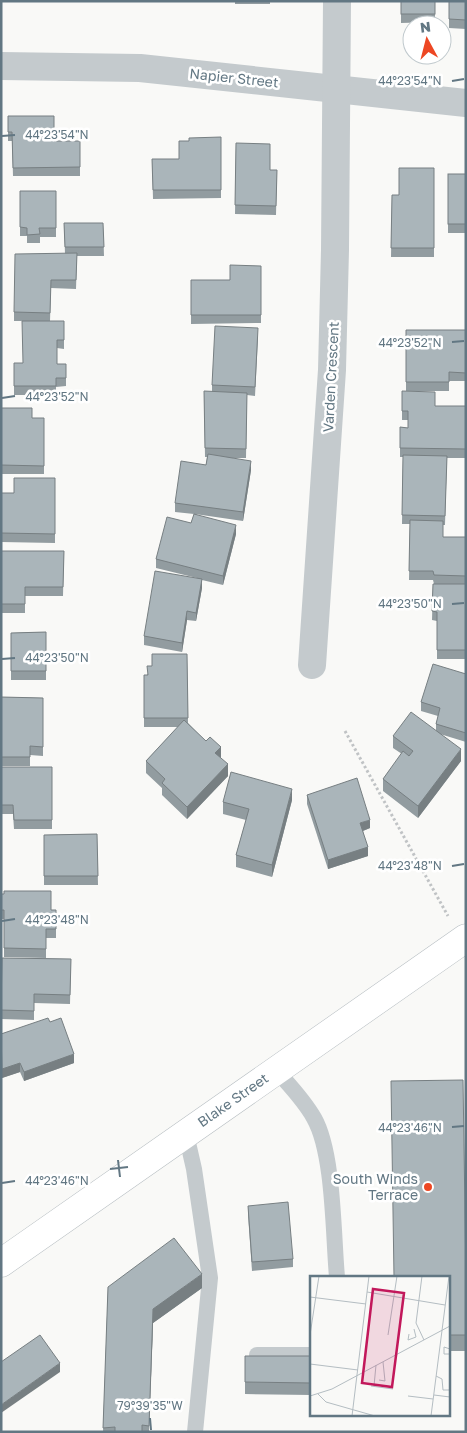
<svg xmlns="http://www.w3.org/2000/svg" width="467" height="1433" font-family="'Golos Text',sans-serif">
  <rect width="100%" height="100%" fill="#f9f9f7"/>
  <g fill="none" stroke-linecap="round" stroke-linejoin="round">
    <defs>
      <polyline id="secondary" points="1,1263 466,938"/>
    </defs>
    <use href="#secondary" stroke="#b6bdc1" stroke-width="29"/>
    <polyline stroke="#c0c3c5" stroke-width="3" stroke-dasharray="2.5 2.5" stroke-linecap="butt" points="345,731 448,916"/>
    <g stroke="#c4cacd" stroke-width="16">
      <path d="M 276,1070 C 290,1086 304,1100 314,1118 C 334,1153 333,1234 337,1277"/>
      <polyline points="186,1134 194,1169 210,1278 195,1432"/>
      <polyline points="257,1355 311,1355"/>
    </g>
    <g stroke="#c4cacd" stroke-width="28">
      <polyline points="1,66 140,68 466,103"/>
      <polyline points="312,665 332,370 335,250 337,1"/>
    </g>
    <use href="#secondary" stroke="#fff" stroke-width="28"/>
  </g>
  <g fill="#929ca0">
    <rect x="235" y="1" width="35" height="3"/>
    <polygon points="401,1 435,1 435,22 401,23"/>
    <polygon points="449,1 466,1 466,29 449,28"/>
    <polygon points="8,116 54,141 80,141 80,176 13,176 12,141 8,141"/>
    <polygon points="221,137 221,198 153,199 152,159 179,159 189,141"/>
    <polygon points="236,143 270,170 277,170 276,215 235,214"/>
    <polygon points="434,168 434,257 391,257 392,195 399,195"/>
    <rect x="448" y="174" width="18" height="59"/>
    <polygon points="20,191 56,191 56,237 40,237 40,243 27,243 27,236 20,236"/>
    <polygon points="64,223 103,223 104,256 77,256 76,289 51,288 50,321 64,340 64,349 57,348 57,364 66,364 66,386 56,387 56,395 14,395 14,363 23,363 25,321 14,321 14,312 65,254"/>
    <polygon points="261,266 261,323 191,324 191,280 230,280"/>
    <polygon points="406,330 466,330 466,381 449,381 449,391 406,391"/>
    <polygon points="258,337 255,396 247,395 246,458 230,458 251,470 243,521 195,514 236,534 223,585 202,580 202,588 196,621 187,620 182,652 144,645 144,636 197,578 156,568 156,559 191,523 194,514 175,512 175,503 206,465 207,457 205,457 204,391 212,392 212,385"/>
    <polygon points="435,406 466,406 466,458 447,458 445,525 443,525 443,537 466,537 466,659 437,659 437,621 432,620 433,584 434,584 433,580 409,580 410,524 402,524 403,457 400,457 400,427 408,428 408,420 402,420 402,411"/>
    <polygon points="1,408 32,418 44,418 44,474 1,474"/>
    <polygon points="55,478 55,543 1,542 1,493 14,493"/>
    <polygon points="1,551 64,551 63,596 25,596 25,613 1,613"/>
    <polygon points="46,632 46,680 11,680 11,633"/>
    <polygon points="187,654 188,723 221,758 228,776 187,819 162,795 162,788 146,773 146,761 178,727 144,727 144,675 147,675 152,666"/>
    <polygon points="466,674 466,742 440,734 461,761 418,818 383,791 383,779 402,754 393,748 393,736 436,731 436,724 438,716 421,711 421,702"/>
    <polygon points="1,697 43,698 43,756 30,755 30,766 1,766"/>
    <polygon points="1,767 52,767 52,829 14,829 13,814 1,814"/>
    <polygon points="307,795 370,828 363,831 368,856 328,869 307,804"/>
    <polygon points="292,800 272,877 236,867 236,855 246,820 223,814 223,802"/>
    <polygon points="97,834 98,885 44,885 44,835"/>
    <polygon points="1,894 51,910 56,910 56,938 46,938 46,958 4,957 4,919 1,919"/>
    <polygon points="2,958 71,959 70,1004 34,1003 34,1020 1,1019"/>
    <polygon points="50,1022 74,1063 24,1081 20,1072 2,1078 1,1034"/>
    <polygon points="248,1206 293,1259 293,1267 252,1271 248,1215"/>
    <polygon points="448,1277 466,1278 466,1351 448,1351"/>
    <polygon points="108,1287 202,1288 153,1323 149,1432 103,1432"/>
    <polygon points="245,1356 311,1356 311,1395 245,1394"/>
  </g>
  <g fill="#777f82">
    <polygon points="251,461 251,470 243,521 243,512"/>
    <polygon points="236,525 236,534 223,585 223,576"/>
    <polygon points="202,579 202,588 196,621 196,613"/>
    <polygon points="187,611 187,620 182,652 182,643"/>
    <polygon points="221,747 221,759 215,753"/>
    <polygon points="461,749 461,761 418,818 418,806"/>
    <polygon points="228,764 228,776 187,819 187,807"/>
    <polygon points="292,789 292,800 272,877 272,865"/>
    <polygon points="370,820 370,828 360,832 360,823"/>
    <polygon points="368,847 368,856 328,869 328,860"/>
    <polygon points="74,1054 74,1063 24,1081 24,1072"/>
    <polygon points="20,1063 20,1072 2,1078 2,1069"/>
    <polygon points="202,1274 202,1288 153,1323 149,1432 153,1309"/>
    <polygon points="60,1363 60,1372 1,1413 1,1405"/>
  </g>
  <g fill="#aab5ba" stroke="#777f82">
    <rect x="401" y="1" width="34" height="13"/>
    <polygon points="449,1 466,1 466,20 449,19"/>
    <polygon points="8,116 54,116 54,141 80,141 80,167 13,168 12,132 8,132"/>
    <polygon points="221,137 221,190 153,190 152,159 179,159 179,141 189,141 189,138"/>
    <polygon points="236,143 270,144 270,170 277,170 276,206 235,205"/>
    <polygon points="399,168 434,168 434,248 391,248 392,195 399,195"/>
    <rect x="448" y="174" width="18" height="50"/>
    <polygon points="20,191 56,191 56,228 39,228 40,234 27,235 27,228 20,227"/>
    <polygon points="64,223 103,223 104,247 65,247"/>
    <polygon points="77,253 76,280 51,280 50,313 14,312 15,254"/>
    <polygon points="230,265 261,266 261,315 191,315 191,280 230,280"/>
    <polygon points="22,321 64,321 64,340 57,340 57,364 66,364 66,378 56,378 56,386 14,386 14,363 23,363"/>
    <polygon points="215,326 258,328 255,387 212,385"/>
    <polygon points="406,330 466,330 466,373 449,372 449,382 406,382"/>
    <polygon points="204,391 247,393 246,449 205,448"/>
    <polygon points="402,391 435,392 435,406 466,406 466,449 400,448 400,427 408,428 408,411 402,411"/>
    <polygon points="1,408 32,408 32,418 44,418 44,466 1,465"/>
    <polygon points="208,454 251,461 243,512 175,503 181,461 206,465"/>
    <polygon points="403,455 447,456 445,516 402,515"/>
    <polygon points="14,478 55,478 55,534 1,533 1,493 14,493"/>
    <polygon points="194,514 236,525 223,576 156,559 167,517 191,523"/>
    <polygon points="410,520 443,521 443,537 466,537 466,576 434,575 433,571 409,571"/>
    <polygon points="1,551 64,551 63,587 25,587 25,604 1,604"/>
    <polygon points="155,571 202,579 196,613 187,611 182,643 144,636"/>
    <polygon points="433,584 466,584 466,650 437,650 437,612 432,611"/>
    <polygon points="46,632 46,671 11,671 11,633"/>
    <polygon points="152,654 187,654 188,718 144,718 144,675 148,675 147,666 152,666"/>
    <polygon points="433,664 466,674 466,733 436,724 440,708 421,702"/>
    <polygon points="1,697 43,698 43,747 30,746 30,757 1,757"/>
    <polygon points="411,712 461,749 418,806 383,779 403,751 409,756 413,751 393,736"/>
    <polygon points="184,720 206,741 210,737 221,747 215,753 228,764 187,807 162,783 165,779 146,761"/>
    <polygon points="1,767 52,767 52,820 14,820 13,805 1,805"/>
    <polygon points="231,772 292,789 272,865 236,855 249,809 223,802"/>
    <polygon points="357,778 370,820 360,823 368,847 328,860 307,795"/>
    <polygon points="97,834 98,876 44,876 44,835"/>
    <polygon points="4,891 51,891 51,910 56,910 56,929 46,929 46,949 4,948 4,910 1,910 1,894 4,894"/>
    <polygon points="2,958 71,959 70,995 34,994 34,1011 1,1010"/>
    <polygon points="48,1018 50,1022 61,1018 74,1054 24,1072 20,1063 2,1069 1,1034"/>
    <polygon points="463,1080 466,1278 466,1335 448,1335 448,1277 394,1277 391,1081"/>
    <polygon points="288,1202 293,1259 252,1262 248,1206"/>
    <polygon points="174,1238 202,1274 153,1309 149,1426 142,1425 142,1432 115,1432 115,1427 103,1428 108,1287"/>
    <polygon points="40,1335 60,1363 1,1405 1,1362"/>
    <polygon points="245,1356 311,1356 311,1383 245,1382"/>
  </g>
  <path fill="none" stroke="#627783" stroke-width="2" d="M 452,81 L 464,79M 2,136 L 15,135M 452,342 L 464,341M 2,398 L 15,396M 452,604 L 464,603M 2,659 L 15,658M 452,866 L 464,864M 2,921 L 15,919M 452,1127 L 464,1126M 118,1160 L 120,1177M 110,1169 L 128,1167M 2,1183 L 15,1181M 150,1418 L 151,1430"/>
  <circle fill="#ed4723" stroke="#fff" stroke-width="2" cx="428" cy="1187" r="5"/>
  <g text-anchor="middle" stroke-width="5" stroke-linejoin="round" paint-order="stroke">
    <g font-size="14" fill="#627783" stroke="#fff">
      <text transform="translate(234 78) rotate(6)" y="5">Napier Street</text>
      <text transform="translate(331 377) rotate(-87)" y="5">Varden Crescent</text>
      <text transform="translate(233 1100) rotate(-35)" y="5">Blake Street</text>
    </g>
    <g font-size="14" fill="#627783" stroke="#fff" text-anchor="end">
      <text x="418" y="1184">South Winds<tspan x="418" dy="16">Terrace</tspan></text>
    </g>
  </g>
  <g transform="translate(310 1276)">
    <rect width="140" height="140" fill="#f9f9f7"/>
    <path fill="none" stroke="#b4bdc2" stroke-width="1" d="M 112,0 L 106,47 L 114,64M 57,16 L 135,29M 0,21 L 56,28M 99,58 L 98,64 L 106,61 L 104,53M 0,59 L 9,0M 78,59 L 87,0M 140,73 L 134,71 L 134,78 L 140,78M 0,88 L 48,94M 126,100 L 132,103 L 133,114 L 140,114M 69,104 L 75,105 L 73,86M 61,110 L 83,113M 64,110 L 66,89M 8,118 L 16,126 L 65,140M 124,119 L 140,121M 0,120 L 22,113 L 140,50M 98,120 L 123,123M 42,140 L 59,0M 121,140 L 139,0"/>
    <path fill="#c2185b" fill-opacity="0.15" stroke="#c2185b" stroke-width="2.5" d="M 63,13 L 94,17 L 82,111 L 52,107 Z"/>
    <rect width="140" height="140" fill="none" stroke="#627783" stroke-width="2.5"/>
  </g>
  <g font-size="12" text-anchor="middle" fill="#627783" stroke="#fff" stroke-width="5" stroke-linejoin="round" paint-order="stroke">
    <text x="410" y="85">44°23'54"N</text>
    <text x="57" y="139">44°23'54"N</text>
    <text x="410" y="347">44°23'52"N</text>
    <text x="57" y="401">44°23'52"N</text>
    <text x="410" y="608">44°23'50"N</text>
    <text x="57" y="662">44°23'50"N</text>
    <text x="410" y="870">44°23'48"N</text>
    <text x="57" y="924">44°23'48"N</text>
    <text x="410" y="1132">44°23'46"N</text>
    <text x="57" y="1185">44°23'46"N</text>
    <text x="150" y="1410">79°39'35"W</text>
  </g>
  <rect width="467" height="1433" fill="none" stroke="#627783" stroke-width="5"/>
  <g transform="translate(427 40) rotate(353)"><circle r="24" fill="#ffffff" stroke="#c0c9cd"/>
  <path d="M0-4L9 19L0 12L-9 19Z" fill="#ed4723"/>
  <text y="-8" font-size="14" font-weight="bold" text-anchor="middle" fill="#627783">N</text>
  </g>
</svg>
